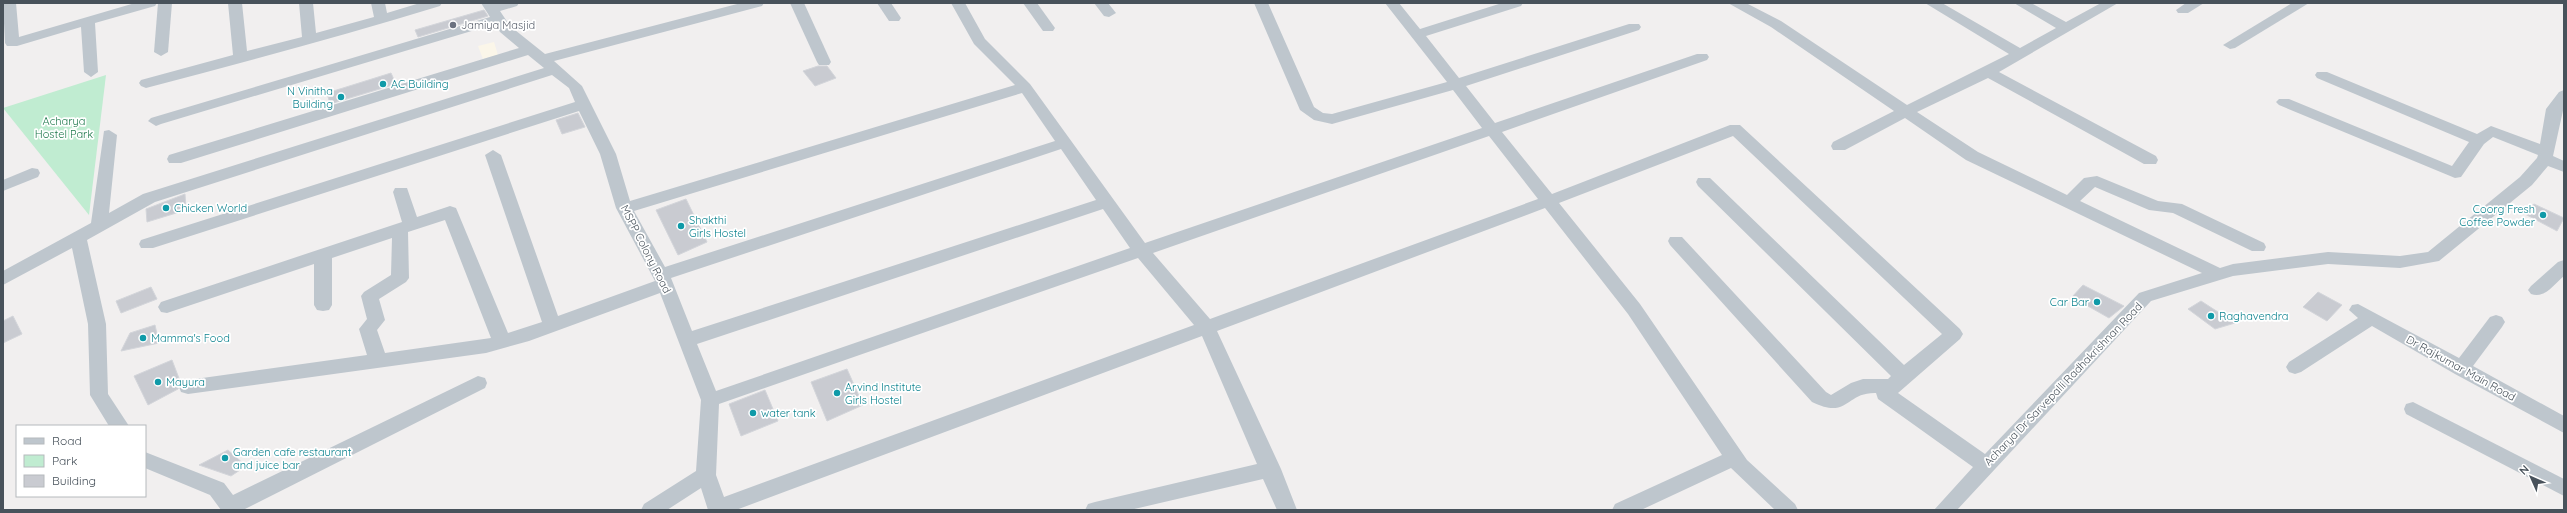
<svg xmlns="http://www.w3.org/2000/svg" width="2567" height="513" font-family="Quicksand,sans-serif">
  <rect width="100%" height="100%" fill="#f1efef"/>
  <polygon fill="#fbf6e9" points="494,42 498,55 483,59 478,46"/>
  <polygon fill="#c0ecd1" points="106,75 89,215 3,108"/>
  <g fill="#c9cbd1" stroke="#d3d5da">
    <polygon points="484,10 488,16 418,37 415,30"/>
    <polygon points="818,66 827,66 836,78 815,86 803,71"/>
    <polygon points="391,73 396,84 330,104 327,93"/>
    <polygon points="578,113 585,127 562,134 556,120"/>
    <polygon points="185,194 186,210 147,222 146,209"/>
    <polygon points="686,199 707,242 678,255 656,210"/>
    <polygon points="2534,204 2564,218 2557,231 2523,213"/>
    <polygon points="2083,285 2124,306 2109,318 2072,297"/>
    <polygon points="151,287 157,299 121,313 116,301"/>
    <polygon points="2318,292 2342,305 2327,321 2303,307"/>
    <polygon points="2201,301 2235,323 2215,329 2188,309"/>
    <polygon points="13,316 22,334 3,343 3,321"/>
    <polygon points="155,325 159,343 121,351 130,333"/>
    <polygon points="172,360 180,381 178,389 148,405 134,376"/>
    <polygon points="847,369 863,405 827,421 811,382"/>
    <polygon points="765,390 778,421 741,436 729,404"/>
    <polygon points="228,450 246,466 231,476 199,465"/>
  </g>
  <g fill="none" stroke-linecap="round" stroke-linejoin="round">
    <g fill="#bec6cd" fill-rule="evenodd">
      <polygon points="3,3 16,3 19,37 135,3 157,3 155,6 95,23 98,72 91,77 84,72 81,27 17,46 7,46 5,43"/>
      <polygon points="158,3 172,3 168,52 161,56 154,52"/>
      <path d="M 228,3 L 242,3 L 247,51 L 302,37 L 299,3 L 313,3 L 316,33 L 374,17 L 371,3 L 385,3 L 387,13 L 420,3 L 442,3 L 440,6 C 342,36 245,62 146,88 L 141,86 L 139,83 L 141,80 L 233,55 Z"/>
      <path d="M 481,3 L 519,3 L 517,6 L 500,11 L 510,26 L 545,54 L 741,3 L 764,3 L 762,6 L 554,61 L 582,86 L 616,154 L 630,201 L 1015,85 L 974,44 L 951,3 L 965,3 L 985,39 L 1030,84 L 1145,243 L 1482,128 L 1453,90 L 1332,124 L 1314,120 L 1300,110 L 1254,3 L 1268,3 L 1314,107 L 1323,113 L 1332,114 L 1447,82 L 1385,3 L 1399,3 L 1420,29 L 1502,3 L 1523,3 L 1521,6 L 1426,36 L 1459,78 L 1629,24 L 1639,24 L 1641,27 L 1639,30 L 1466,86 L 1495,123 L 1697,54 L 1707,54 L 1709,57 L 1707,60 L 1502,132 L 1552,194 L 1730,125 L 1740,125 L 1960,329 L 1963,334 L 1960,339 L 1898,393 L 1985,454 L 2139,293 L 2202,273 L 1966,160 L 1905,118 L 1845,150 L 1833,150 L 1831,146 L 1833,142 L 1894,111 L 1771,27 L 1728,3 L 1746,3 L 1781,21 L 1907,105 L 2009,54 L 1925,3 L 1942,3 L 2020,48 L 2056,28 L 2014,3 L 2031,3 L 2066,22 L 2101,3 L 2118,3 L 1999,72 L 2156,156 L 2158,160 L 2156,164 L 2144,164 L 1988,78 L 1917,112 L 1978,152 L 2067,195 L 2084,178 L 2097,176 L 2158,201 L 2182,204 L 2264,243 L 2266,247 L 2264,251 L 2252,251 L 2173,213 L 2149,210 L 2095,187 L 2080,201 L 2220,268 L 2233,264 L 2328,252 L 2400,256 L 2428,252 L 2520,177 L 2537,158 L 2538,155 L 2493,137 L 2484,144 L 2461,177 L 2455,178 L 2279,105 L 2276,102 L 2279,99 L 2289,99 L 2452,166 L 2469,142 L 2317,78 L 2315,75 L 2317,72 L 2327,72 L 2477,134 L 2491,126 L 2540,144 L 2546,109 L 2559,92 L 2564,90 L 2564,106 L 2553,156 L 2564,161 L 2564,172 L 2548,166 L 2532,185 L 2439,261 L 2400,268 L 2328,264 L 2233,276 L 2151,301 L 1957,510 L 1934,510 L 1973,467 L 1878,399 L 1876,393 C 1845,392 1849,420 1812,402 L 1670,245 L 1668,241 L 1670,237 L 1682,237 L 1826,392 L 1831,395 L 1851,383 L 1863,379 L 1888,379 L 1891,376 L 1698,186 L 1696,182 L 1698,178 L 1710,178 L 1904,365 L 1942,334 L 1733,136 L 1559,203 L 1640,304 L 1747,460 L 1795,504 L 1798,510 L 1775,510 L 1731,468 L 1641,510 L 1612,510 L 1615,504 L 1722,455 L 1628,314 L 1545,208 L 1217,331 L 1281,469 L 1297,510 L 1277,510 L 1263,479 L 1130,510 L 1085,510 L 1088,504 L 1095,502 L 1257,464 L 1202,336 L 736,510 L 708,510 L 701,488 L 667,510 L 641,510 L 644,504 L 696,471 L 701,400 L 660,293 L 529,341 L 486,353 L 188,394 L 181,392 L 179,387 L 181,382 L 188,380 L 367,355 L 359,329 L 367,319 L 361,296 L 364,292 L 391,275 L 392,238 L 332,258 L 332,305 L 329,310 L 323,311 L 317,310 L 314,305 L 314,264 L 167,313 L 161,312 L 158,307 L 161,302 L 402,222 L 393,192 L 395,188 L 407,188 L 417,217 L 450,206 L 456,208 L 508,333 L 542,322 L 485,155 L 493,150 L 501,155 L 558,316 L 655,281 L 616,208 L 600,154 L 579,111 L 153,248 L 141,248 L 139,244 L 141,240 L 575,102 L 569,88 L 552,75 L 155,202 L 87,240 L 106,324 L 108,394 L 129,426 L 109,426 L 90,395 L 88,324 L 72,248 L 3,285 L 3,271 L 91,223 L 104,131 L 109,130 L 117,135 L 109,213 L 143,194 L 544,68 L 528,55 L 181,163 L 169,163 L 167,159 L 169,155 L 519,48 L 500,32 L 495,24 L 161,124 L 156,126 L 148,121 L 151,118 L 490,17 ZM 1022,93 L 1055,141 L 665,267 L 634,211 ZM 1489,136 L 1538,199 L 1210,319 L 1153,253 ZM 1061,149 L 1096,200 L 692,331 L 671,278 ZM 1103,209 L 1130,248 L 716,391 L 697,344 ZM 445,220 L 491,338 L 385,353 L 377,330 L 385,320 L 379,299 L 406,282 L 409,278 L 408,232 ZM 1138,258 L 1194,325 L 724,497 L 716,475 L 719,404 Z"/>
      <polygon points="790,3 804,3 831,62 829,65 819,65 817,62"/>
      <polygon points="877,3 891,3 901,18 899,21 889,21"/>
      <polygon points="1023,3 1037,3 1055,28 1053,31 1043,31"/>
      <polygon points="1094,3 1108,3 1116,13 1109,17 1104,16"/>
      <polygon points="2186,3 2204,3 2188,13 2178,13 2176,10"/>
      <polygon points="2292,3 2309,3 2235,48 2230,49 2223,45"/>
      <polygon points="32,168 38,169 40,173 38,177 3,191 3,180"/>
      <path d="M 2564,260 L 2564,276 C 2554,284 2545,299 2531,294 L 2528,290 L 2531,286 L 2558,262 Z"/>
      <polygon points="2358,304 2459,358 2490,317 2496,315 2502,317 2505,322 2502,327 2473,366 2564,416 2564,433 2455,374 2372,326 2301,372 2295,374 2289,372 2286,367 2289,362 2358,318 2349,310 2352,305"/>
      <polygon points="478,376 485,378 487,383 485,388 243,510 221,510 210,495 145,468 145,452 224,483 233,495"/>
      <polygon points="2413,402 2564,479 2564,496 2406,414 2404,409 2406,404"/>
    </g>
  </g>
  <circle fill="#6b7280" stroke="#fff" stroke-width="1.5" cx="453" cy="25" r="4"/>
  <g fill="#0f9aa8" stroke="#fff" stroke-width="1.5">
    <circle cx="383" cy="84" r="4"/>
    <circle cx="341" cy="97" r="4"/>
    <circle cx="166" cy="208" r="4"/>
    <circle cx="2543" cy="215" r="4"/>
    <circle cx="681" cy="226" r="4"/>
    <circle cx="2097" cy="302" r="4"/>
    <circle cx="2211" cy="316" r="4"/>
    <circle cx="143" cy="338" r="4"/>
    <circle cx="158" cy="382" r="4"/>
    <circle cx="837" cy="393" r="4"/>
    <circle cx="753" cy="413" r="4"/>
    <circle cx="225" cy="458" r="4"/>
  </g>
  <g text-anchor="middle" stroke-width="3.5" stroke-linejoin="round" paint-order="stroke">
    <g font-size="11" fill="#5b616d" stroke="#fff" text-anchor="start">
      <text x="461" y="29">Jamiya Masjid</text>
    </g>
    <g font-size="11" fill="#0d838f" stroke="#fff" text-anchor="start">
      <text x="391" y="88">AC Building</text>
      <text x="333" y="95" text-anchor="end">N Vinitha<tspan x="333" dy="13">Building</tspan></text>
      <text x="174" y="212">Chicken World</text>
      <text x="2535" y="213" text-anchor="end">Coorg Fresh<tspan x="2535" dy="13">Coffee Powder</tspan></text>
      <text x="689" y="224">Shakthi<tspan x="689" dy="13">Girls Hostel</tspan></text>
      <text x="2089" y="306" text-anchor="end">Car Bar</text>
      <text x="2219" y="320">Raghavendra</text>
      <text x="151" y="342">Mamma's Food</text>
      <text x="166" y="386">Mayura</text>
      <text x="845" y="391">Arvind Institute<tspan x="845" dy="13">Girls Hostel</tspan></text>
      <text x="761" y="417">water tank</text>
      <text x="233" y="456">Garden cafe restaurant<tspan x="233" dy="13">and juice bar</tspan></text>
    </g>
    <g font-size="11" fill="#1d784b" stroke="#fff">
      <text x="64" y="125">Acharya<tspan x="64" dy="13">Hostel Park</tspan></text>
    </g>
    <g font-size="11" fill="#48525b" stroke="#fff">
      <text transform="translate(646 249) rotate(63)" y="4">MSPP Colony Road</text>
      <text transform="translate(2461 368) rotate(29)" y="4">Dr Rajkumar Main Road</text>
      <text transform="translate(2063 384) rotate(-46)" y="4">Acharya Dr Sarvepalli Radhakrishnan Road</text>
    </g>
  </g>
  <rect width="2567" height="513" fill="none" stroke="#48525b" stroke-width="8"/>
  <rect x="16" y="425" width="130" height="72" fill="#ffffff" stroke="#b6babd"/>
  <rect x="24" y="438" width="20" height="6" fill="#bec6cd" stroke="#b6babd"/>
  <text x="52" y="445" font-size="12" fill="#48525b">Road</text>
  <rect x="24" y="455" width="20" height="12" fill="#c0ecd1" stroke="#b6babd"/>
  <text x="52" y="465" font-size="12" fill="#48525b">Park</text>
  <rect x="24" y="475" width="20" height="12" fill="#c9cbd1" stroke="#b6babd"/>
  <text x="52" y="485" font-size="12" fill="#48525b">Building</text>
  <g transform="translate(2531 477) rotate(315)" stroke="#ffffff" stroke-width="3" paint-order="stroke">
  <path d="M0-3L7 15L0 10L-7 15Z" fill="#48525b"/>
  <text y="-6" font-size="11" font-weight="bold" text-anchor="middle" fill="#48525b">N</text>
  </g>
</svg>
